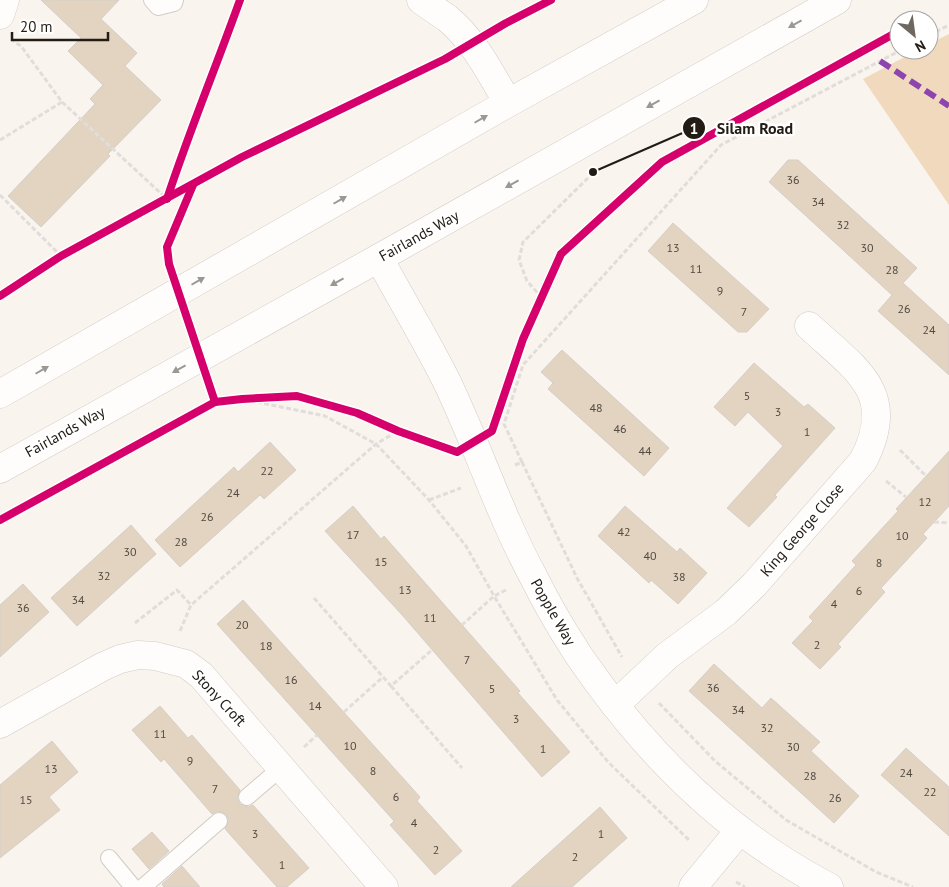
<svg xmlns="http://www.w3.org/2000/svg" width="949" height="887" font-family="'PT Sans',sans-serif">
  <rect width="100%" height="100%" fill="#faf4ee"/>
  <polygon fill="#f1d9be" points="949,34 949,205 863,79 918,50 929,50 929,44"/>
  <g fill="#e2d4c1" stroke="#d5cfc8">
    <polygon points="41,0 119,0 101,19 137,53 125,66 161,100 108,154 110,156 41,227 8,196 95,104 90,99 103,85 68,51 81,38"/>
    <polygon points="788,160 798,160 917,268 903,283 949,325 949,375 878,311 892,295 769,182"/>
    <polygon points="673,223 769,309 747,332 738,332 648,251"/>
    <polygon points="562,350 669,448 644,476 548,389 553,383 541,372"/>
    <polygon points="754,363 804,407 808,404 835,428 775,495 777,497 749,527 727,508 783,446 748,412 735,426 714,407"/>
    <polygon points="270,442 296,470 264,499 260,495 180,567 155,540 234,467 238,472"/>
    <polygon points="949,451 949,506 923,534 927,538 881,588 885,592 838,644 841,647 820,669 792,643 813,621 809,617 856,565 852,561 898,511 896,509"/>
    <polygon points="353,506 381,539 384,536 520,691 518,693 570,752 542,777 403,616 325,531"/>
    <polygon points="625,506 677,552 680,548 707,573 678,604 651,580 649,583 598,536"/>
    <polygon points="131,525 156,554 77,626 51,598"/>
    <polygon points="23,584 49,612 0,657 0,605"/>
    <polygon points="243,600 420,797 417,801 462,851 435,875 390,825 394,821 217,624"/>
    <polygon points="714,664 762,708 771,698 820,742 811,751 859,796 834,823 689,691"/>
    <polygon points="160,706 188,738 192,735 240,790 237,798 240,804 248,807 253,805 309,868 287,887 277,887 225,829 229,820 226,814 218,811 212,814 164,759 161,762 132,730"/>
    <polygon points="52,741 78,772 49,797 60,810 0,858 0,785"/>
    <polygon points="906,748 949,787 949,836 881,775"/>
    <polygon points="600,807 627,838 572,887 511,887"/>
    <polygon points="152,832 169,851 149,869 132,849"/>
    <polygon points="182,866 200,887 164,887 162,884"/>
  </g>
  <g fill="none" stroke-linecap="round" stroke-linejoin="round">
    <defs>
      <g id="lane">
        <polyline points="152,0 158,7 174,3 175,0"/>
        <polyline points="247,797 281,768"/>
        <polyline points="109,858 133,887"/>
        <polyline points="143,887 219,821"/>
      </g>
      <g id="street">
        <path d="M 421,0 C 429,6 438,12 447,18 C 474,40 491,74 508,103"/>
        <polyline points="0,15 5,0"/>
        <path d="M 379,258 C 401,299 425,338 446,380 C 477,444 499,513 533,576 C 545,600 559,625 574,648 C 581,660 591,672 599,684 C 660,767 737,839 829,887"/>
        <path d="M 615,705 L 667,656 L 726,612 L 754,585 L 863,461 C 899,392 855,369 809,326"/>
        <polyline points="0,724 102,667 120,659 138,655 155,656 186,664 201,675 384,887"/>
        <polyline points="693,887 739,831"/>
      </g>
      <g id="primary">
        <polyline points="0,394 508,103 694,0"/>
        <polyline points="0,469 379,258 837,0"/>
      </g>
    </defs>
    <use href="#lane" stroke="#d1cbc5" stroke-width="18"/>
    <use href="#street" stroke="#d1cbc5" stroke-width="29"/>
    <use href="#primary" stroke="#d1cbc5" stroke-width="29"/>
    <g stroke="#e0dddb" stroke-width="3" stroke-dasharray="5 2.5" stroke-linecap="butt">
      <polyline points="929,35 949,25"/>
      <polyline points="62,102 167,199"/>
      <polyline points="0,140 62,102 21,46 13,41"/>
      <polyline points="0,195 61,256"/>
      <polyline points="542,298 527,281 519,260 523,242 588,178"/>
      <polyline points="242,399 325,416 376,444 429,500 466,546 494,596 462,625"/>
      <polyline points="900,450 926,476"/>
      <polyline points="522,462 577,578 622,657"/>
      <polyline points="515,465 522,462 504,424 523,365 721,145 901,50"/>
      <polyline points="886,481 906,497"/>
      <polyline points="429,500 461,488"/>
      <polyline points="934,522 949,523"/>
      <polyline points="506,590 494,596 557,700 608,762 690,841"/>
      <polyline points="314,598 383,677"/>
      <polyline points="135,623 177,590 191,605"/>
      <polyline points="180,631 191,605 376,444 398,431"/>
      <polyline points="391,686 462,768"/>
      <polyline points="659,703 715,761 786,820 876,872 913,887"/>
      <polyline points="344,712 383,677 391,686 432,650"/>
      <polyline points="304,747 317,735"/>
      <polyline points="736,882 745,887"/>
    </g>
    <use href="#lane" stroke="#fefdfc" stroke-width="16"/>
    <use href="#street" stroke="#fefdfc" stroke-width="28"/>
    <use href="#primary" stroke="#fefdfc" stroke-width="28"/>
    <polyline stroke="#8e44ad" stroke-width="6" stroke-dasharray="12 6" stroke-linecap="butt" points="880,61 949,106"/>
    <defs>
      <g id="cycleway">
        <polyline points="193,185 167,247 169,264 215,402"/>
        <path d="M 167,199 C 189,132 216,67 240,0"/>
        <polyline points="0,296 61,256 242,157 445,59 506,23 551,0"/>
        <polyline points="0,520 215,402 242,399 297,396 357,413 398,431 457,452 492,431 523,339 561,254 662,162 899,31"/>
      </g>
    </defs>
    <use href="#cycleway" stroke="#fff" stroke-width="11"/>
    <use href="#cycleway" stroke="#d6006c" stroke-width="8"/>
  </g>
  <defs><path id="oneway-solid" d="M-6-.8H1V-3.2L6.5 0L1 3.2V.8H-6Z" transform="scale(1.25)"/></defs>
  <g fill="#9b9894">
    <use href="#oneway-solid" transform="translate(795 24) rotate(151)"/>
    <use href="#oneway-solid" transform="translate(653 104) rotate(151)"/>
    <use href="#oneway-solid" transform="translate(481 119) rotate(-30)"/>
    <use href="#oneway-solid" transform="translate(512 184) rotate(151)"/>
    <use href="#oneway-solid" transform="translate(340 200) rotate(-30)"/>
    <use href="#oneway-solid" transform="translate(198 281) rotate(-30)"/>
    <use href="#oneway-solid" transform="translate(337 282) rotate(151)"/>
    <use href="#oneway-solid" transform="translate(179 369) rotate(151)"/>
    <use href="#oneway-solid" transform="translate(42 370) rotate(-30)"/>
  </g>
  <g text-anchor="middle" stroke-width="5" stroke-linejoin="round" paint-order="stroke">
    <g font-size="12" fill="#524a40">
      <text x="793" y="184">36</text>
      <text x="818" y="206">34</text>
      <text x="843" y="229">32</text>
      <text x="673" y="252">13</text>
      <text x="867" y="252">30</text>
      <text x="696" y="273">11</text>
      <text x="892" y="274">28</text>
      <text x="720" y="295">9</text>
      <text x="904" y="313">26</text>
      <text x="744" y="316">7</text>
      <text x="929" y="334">24</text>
      <text x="747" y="400">5</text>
      <text x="596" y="412">48</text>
      <text x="778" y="416">3</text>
      <text x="620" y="433">46</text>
      <text x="807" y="436">1</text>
      <text x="645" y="455">44</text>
      <text x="267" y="475">22</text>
      <text x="233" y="497">24</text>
      <text x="925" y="506">12</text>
      <text x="207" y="521">26</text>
      <text x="624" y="536">42</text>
      <text x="353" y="539">17</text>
      <text x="902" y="540">10</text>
      <text x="181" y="546">28</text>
      <text x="130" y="556">30</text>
      <text x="650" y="560">40</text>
      <text x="381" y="566">15</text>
      <text x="879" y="567">8</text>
      <text x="104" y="580">32</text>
      <text x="679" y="581">38</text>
      <text x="405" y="594">13</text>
      <text x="859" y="595">6</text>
      <text x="78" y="604">34</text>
      <text x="834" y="608">4</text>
      <text x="23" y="612">36</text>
      <text x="430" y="622">11</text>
      <text x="242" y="629">20</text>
      <text x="817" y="649">2</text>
      <text x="266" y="650">18</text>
      <text x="467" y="664">7</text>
      <text x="291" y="684">16</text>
      <text x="713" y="692">36</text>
      <text x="492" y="693">5</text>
      <text x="315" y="710">14</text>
      <text x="738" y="714">34</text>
      <text x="516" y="723">3</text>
      <text x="767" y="732">32</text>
      <text x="160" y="738">11</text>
      <text x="350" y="750">10</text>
      <text x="793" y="751">30</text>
      <text x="543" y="753">1</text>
      <text x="190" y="765">9</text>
      <text x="51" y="773">13</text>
      <text x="373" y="775">8</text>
      <text x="906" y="777">24</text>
      <text x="810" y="780">28</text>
      <text x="215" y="793">7</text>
      <text x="930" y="796">22</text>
      <text x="396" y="801">6</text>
      <text x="835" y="802">26</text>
      <text x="26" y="804">15</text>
      <text x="414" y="827">4</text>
      <text x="255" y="838">3</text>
      <text x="601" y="838">1</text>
      <text x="436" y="854">2</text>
      <text x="575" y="861">2</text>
      <text x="282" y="869">1</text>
    </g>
    <g font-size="15" fill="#221c15" stroke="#fff">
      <text transform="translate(419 236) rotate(-29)" y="5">Fairlands Way</text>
      <text transform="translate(65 432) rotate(-29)" y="5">Fairlands Way</text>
      <text transform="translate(802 530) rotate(-49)" y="5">King George Close</text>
      <text transform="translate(553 612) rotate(60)" y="5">Popple Way</text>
      <text transform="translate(219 698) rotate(47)" y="5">Stony Croft</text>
    </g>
  </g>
  <path fill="none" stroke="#221c15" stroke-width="2" d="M593 172L694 128"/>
  <g fill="#221c15" stroke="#fff" stroke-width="2">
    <circle cx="593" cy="172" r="5"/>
    <circle cx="694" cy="128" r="12"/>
  </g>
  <g font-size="15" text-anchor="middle" font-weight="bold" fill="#fff">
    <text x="694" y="134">1</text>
  </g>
  <g font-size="16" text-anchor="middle" font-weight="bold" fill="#221c15" stroke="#fff" stroke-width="5" stroke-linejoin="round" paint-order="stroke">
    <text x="755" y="134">Silam Road</text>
  </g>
  <g transform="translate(914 35) rotate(151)"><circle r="24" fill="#ffffff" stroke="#a7a4a1"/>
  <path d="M0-4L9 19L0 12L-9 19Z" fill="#6e6861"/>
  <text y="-8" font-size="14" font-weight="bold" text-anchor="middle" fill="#221c15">N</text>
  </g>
  <path d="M12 32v8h96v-8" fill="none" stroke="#221c15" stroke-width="2.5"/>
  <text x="20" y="32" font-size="15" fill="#221c15" stroke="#ffffff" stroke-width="4" paint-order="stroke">20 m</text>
</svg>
